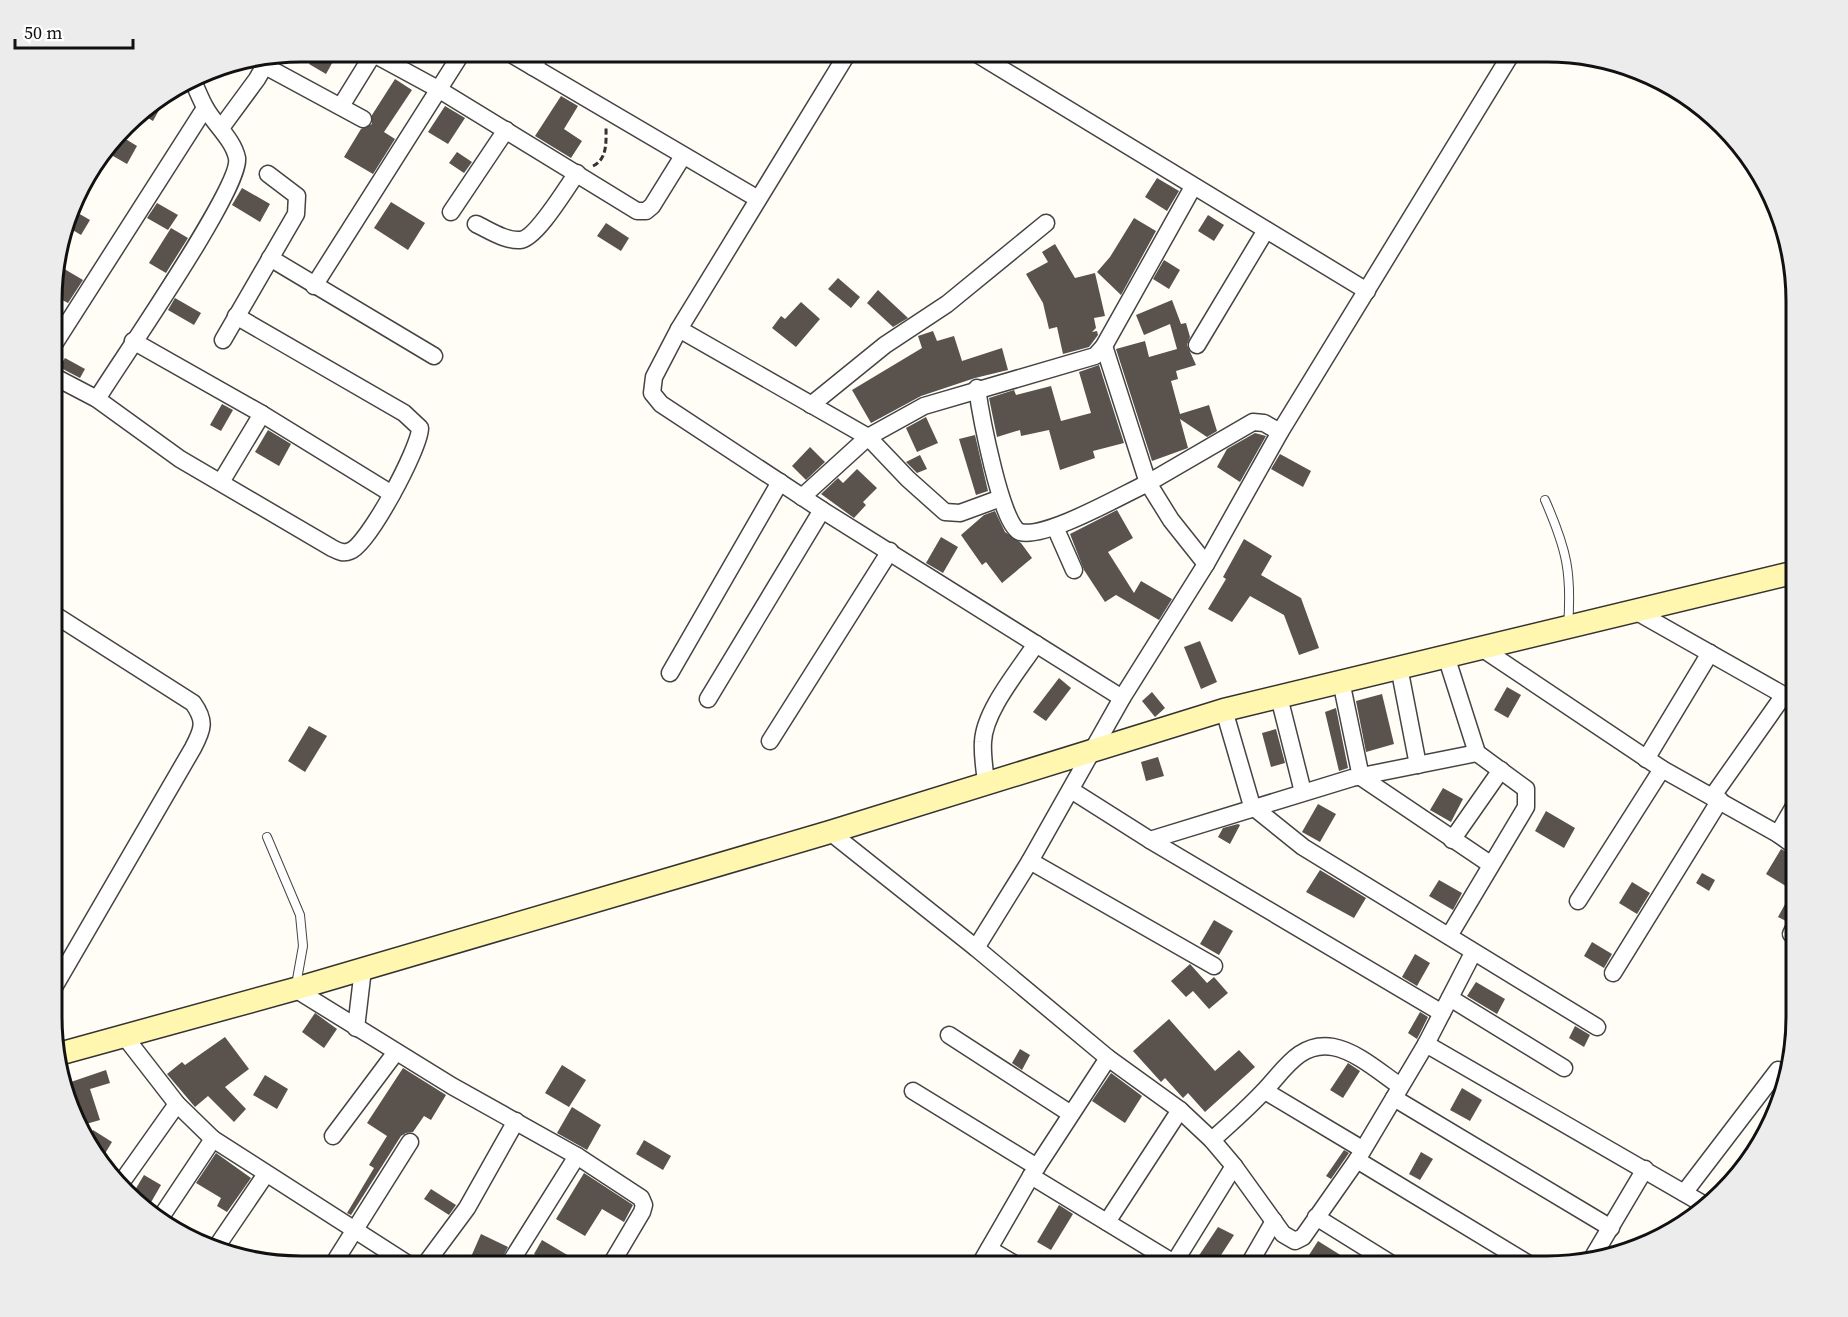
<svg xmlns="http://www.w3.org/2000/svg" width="1848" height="1317" font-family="'Source Serif 4',serif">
  <rect width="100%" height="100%" fill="#fffdf5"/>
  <g fill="#5a524d">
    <polygon points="316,51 339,51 326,74 309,64"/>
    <polygon points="395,79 412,90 384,132 395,139 373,174 344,157 361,129 372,124 372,115"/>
    <polygon points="169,92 153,121 138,112"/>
    <polygon points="561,96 578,106 564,129 582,141 571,158 535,136"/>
    <polygon points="445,106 465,118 448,144 428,132"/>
    <polygon points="119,135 137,146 127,164 106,152"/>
    <polygon points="457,152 472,162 464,173 449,163"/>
    <polygon points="1157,178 1179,191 1167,211 1145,197"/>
    <polygon points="242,188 270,204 260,222 232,205"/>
    <polygon points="391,202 425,223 408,250 374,228"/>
    <polygon points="157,203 178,215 168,230 147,218"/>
    <polygon points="71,209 90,220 81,235 66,226"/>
    <polygon points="1208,215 1224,225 1214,241 1198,231"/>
    <polygon points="1134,218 1156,231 1121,295 1097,272 1110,257"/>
    <polygon points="606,223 629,238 621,251 597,236"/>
    <polygon points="171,228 188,238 166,273 149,263"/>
    <polygon points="1055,244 1075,278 1095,273 1105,316 1094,318 1096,328 1092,332 1097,331 1098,335 1089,347 1063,354 1057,327 1049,329 1043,303 1026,274 1048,262 1042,252"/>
    <polygon points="1164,260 1180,270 1169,289 1153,279"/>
    <polygon points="61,267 83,280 68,303 53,295 53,280"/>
    <polygon points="838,278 860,297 851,308 828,289"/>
    <polygon points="878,290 908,318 893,327 867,303"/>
    <polygon points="175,298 201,313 194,325 168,310"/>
    <polygon points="1172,300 1181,324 1186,323 1190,337 1187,345 1196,365 1176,371 1178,379 1171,381 1180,414 1209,405 1217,431 1207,437 1180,419 1188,448 1152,461 1116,349 1145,341 1149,357 1177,349 1170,324 1144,335 1136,315"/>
    <polygon points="801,302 820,319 796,347 772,328 781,316 785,319"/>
    <polygon points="933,331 937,341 954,336 962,361 1002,348 1008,370 975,378 921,396 871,423 852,390 922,348 918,336"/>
    <polygon points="65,358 85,369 80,378 59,367"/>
    <polygon points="1099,365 1124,443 1093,451 1095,458 1060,470 1049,430 1021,436 1020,430 997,437 989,398 1014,390 1016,395 1051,386 1061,421 1091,413 1079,372"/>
    <polygon points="222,404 233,410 221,431 210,425"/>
    <polygon points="926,417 938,443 917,452 906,428"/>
    <polygon points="268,430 291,444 279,466 255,452"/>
    <polygon points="1255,433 1266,436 1240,482 1217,467 1227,449"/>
    <polygon points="975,435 988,491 976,495 959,439"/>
    <polygon points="810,447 825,462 806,480 792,466"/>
    <polygon points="1280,454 1311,471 1303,487 1271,469"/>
    <polygon points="920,455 927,469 917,473 906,462"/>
    <polygon points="857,469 877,488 863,502 866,505 854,518 821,494 838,478 843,483"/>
    <polygon points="1117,510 1133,538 1108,552 1134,593 1141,581 1172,599 1159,620 1116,595 1105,602 1084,570 1070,534"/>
    <polygon points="995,511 1005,532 1021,543 1032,558 1002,583 986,562 982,565 961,535 984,515"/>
    <polygon points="941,537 958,547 943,573 926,563"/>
    <polygon points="1244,539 1272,556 1261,575 1301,598 1319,648 1299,655 1284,615 1250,596 1232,622 1208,609 1226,579 1223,577"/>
    <polygon points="1200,641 1217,682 1201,689 1184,647"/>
    <polygon points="1059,678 1071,688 1046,721 1033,712"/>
    <polygon points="1507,687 1521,695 1508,718 1494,710"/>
    <polygon points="1152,692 1165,708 1155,717 1142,701"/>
    <polygon points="1382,694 1394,744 1366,752 1356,701"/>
    <polygon points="1336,708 1348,768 1339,771 1325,712"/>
    <polygon points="309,726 327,736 305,772 288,761"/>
    <polygon points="1276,729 1285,763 1271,767 1262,733"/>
    <polygon points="1158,757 1164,776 1146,781 1141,762"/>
    <polygon points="1443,788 1463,799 1451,822 1430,810"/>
    <polygon points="1318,804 1336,814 1320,842 1302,832"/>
    <polygon points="1546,811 1575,828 1564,848 1535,831"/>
    <polygon points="1238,824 1240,825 1230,844 1218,837 1223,828"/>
    <polygon points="1781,849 1796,857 1796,875 1789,888 1766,874"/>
    <polygon points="1320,870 1366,898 1354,918 1306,892"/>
    <polygon points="1702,873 1715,880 1709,891 1696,883"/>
    <polygon points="1439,880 1462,893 1453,910 1429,896"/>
    <polygon points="1632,882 1650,893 1637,914 1619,903"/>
    <polygon points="1796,884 1796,914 1790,916 1786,921 1778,917"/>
    <polygon points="1214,920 1233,931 1219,955 1200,944"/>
    <polygon points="1592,942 1612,954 1604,968 1584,956"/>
    <polygon points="1415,954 1430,963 1417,986 1402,977"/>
    <polygon points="1190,964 1207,983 1214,977 1228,993 1209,1009 1193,991 1186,997 1171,981"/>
    <polygon points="1476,982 1505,999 1497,1014 1467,996"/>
    <polygon points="1420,1012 1428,1017 1417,1039 1408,1033"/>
    <polygon points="315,1013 337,1029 324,1048 302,1032"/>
    <polygon points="1169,1019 1215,1071 1239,1050 1255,1067 1205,1112 1188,1093 1183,1098 1165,1078 1161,1082 1133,1051"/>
    <polygon points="1575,1026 1590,1035 1584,1047 1569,1038"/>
    <polygon points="225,1037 249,1069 225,1087 246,1109 234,1122 208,1096 195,1107 167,1074 182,1062 185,1065"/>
    <polygon points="1020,1049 1030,1055 1022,1070 1012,1063"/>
    <polygon points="1348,1063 1360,1071 1343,1098 1330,1090"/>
    <polygon points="562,1065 586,1080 569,1107 545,1093"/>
    <polygon points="403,1068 446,1095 431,1120 424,1116 413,1132 406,1133 401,1136 351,1215 347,1213 374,1168 369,1165 387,1136 367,1123"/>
    <polygon points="106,1070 110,1083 90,1089 100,1120 86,1124 82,1111 75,1113 65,1084"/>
    <polygon points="1111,1073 1142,1096 1125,1123 1092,1101"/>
    <polygon points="265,1075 288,1089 277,1109 253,1095"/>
    <polygon points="1462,1088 1482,1100 1470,1121 1450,1110"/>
    <polygon points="572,1107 601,1125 587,1150 557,1133"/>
    <polygon points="93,1130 112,1142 101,1160 86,1143"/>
    <polygon points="644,1140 671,1156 663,1170 636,1154"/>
    <polygon points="1344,1150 1349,1153 1331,1179 1326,1176"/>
    <polygon points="1421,1152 1433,1159 1420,1180 1409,1174"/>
    <polygon points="216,1153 251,1178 227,1212 217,1206 221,1198 196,1183"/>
    <polygon points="584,1173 633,1205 624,1222 602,1209 585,1236 556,1219"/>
    <polygon points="144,1175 161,1185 146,1211 132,1195"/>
    <polygon points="431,1189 456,1205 449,1215 424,1199"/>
    <polygon points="1059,1205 1073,1214 1051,1250 1037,1242"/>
    <polygon points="1218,1227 1234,1235 1214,1266 1192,1266"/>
    <polygon points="481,1234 508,1247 498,1266 467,1266"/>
    <polygon points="542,1240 569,1256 563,1266 552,1266 534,1254"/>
    <polygon points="1318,1241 1358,1266 1302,1266"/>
  </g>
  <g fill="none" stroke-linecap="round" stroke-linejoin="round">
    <defs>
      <g id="lane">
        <path d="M 1545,500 C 1567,550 1572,573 1568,627"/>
        <polyline points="267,837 300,915 303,946 296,985"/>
      </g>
      <g id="street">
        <polyline points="368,51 438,89 637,211 646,211 652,206 683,156"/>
        <polyline points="506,51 758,199"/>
        <polyline points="849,51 679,329 654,377 652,393 661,404 822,510 1122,698"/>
        <polyline points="972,51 1367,291"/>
        <polyline points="656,53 657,51"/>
        <polyline points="265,66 363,119"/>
        <polyline points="533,67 543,51"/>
        <polyline points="341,106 375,51"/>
        <polyline points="221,128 257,79 269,58"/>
        <polyline points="451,212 506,130"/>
        <path d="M 476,224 C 489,230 505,241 520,240 C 536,239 567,187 577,173"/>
        <polyline points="270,258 434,356"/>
        <polyline points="314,286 463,51"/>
        <polyline points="679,329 868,437 908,479 945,512 960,513 1001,498"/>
        <polyline points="223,340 296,214 297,196 268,174"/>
        <polyline points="133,341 262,414 392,494"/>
        <polyline points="1197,345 1266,230"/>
        <polyline points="53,346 205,108"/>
        <polyline points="1104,346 1148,483 1253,422 1264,423 1280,432"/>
        <path d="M 53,376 L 97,399 L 180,459 L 332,548 C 338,551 343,554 350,551 C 368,545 420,448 420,428 L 404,413 L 236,316"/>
        <path d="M 977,388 C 980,410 1001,526 1020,532 C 1046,539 1122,495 1148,483 L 1171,520 L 1206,564"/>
        <path d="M 97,399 C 119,363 242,187 237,158 C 233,139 214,124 205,107 C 200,98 196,88 192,78"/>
        <polyline points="811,405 885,345 947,304 1046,223"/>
        <polyline points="221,482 262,414"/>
        <polyline points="802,497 868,437 924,406 1095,356 1104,346 1193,187"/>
        <polyline points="1055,527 1074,570"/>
        <polyline points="1637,612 1796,702"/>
        <polyline points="1480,647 1662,769 1778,834 1796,847"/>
        <polyline points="1446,656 1477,753 1526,789 1526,807 1449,936"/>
        <polyline points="1399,667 1418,765"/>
        <polyline points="670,673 780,482"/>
        <polyline points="1341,681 1361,777 1490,864"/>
        <polyline points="1279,697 1303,792"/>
        <polyline points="708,699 822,510"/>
        <polyline points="1224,710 1252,806 1303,847 1597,1027"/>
        <polyline points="770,741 890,551"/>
        <polyline points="1646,759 1710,653"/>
        <path d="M 986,784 C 985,770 982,756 983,742 C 984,711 1019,670 1036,644"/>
        <polyline points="1071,790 1150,840 1352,778 1477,753"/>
        <polyline points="1712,797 1784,695"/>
        <polyline points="830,832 976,948 1108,1058 1180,1110 1212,1140 1234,1166 1283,1234 1295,1241 1303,1237 1357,1160 1426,1044 1473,953"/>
        <polyline points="1778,834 1796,803"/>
        <polyline points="1150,840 1442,1013"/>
        <polyline points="1452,840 1501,770"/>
        <polyline points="1030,861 1214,966"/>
        <polyline points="1578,901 1662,769"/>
        <polyline points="1791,934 1796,924"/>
        <polyline points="976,948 1030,861 1122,698 1206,564 1280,432 1513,51"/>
        <polyline points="1613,973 1720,800"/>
        <path d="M 53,989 L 193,748 C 203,729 206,721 193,703 L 55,615"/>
        <polyline points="295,989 452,1086 577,1156 641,1198 644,1205 642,1212 610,1266"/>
        <polyline points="1450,998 1564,1068"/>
        <polyline points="356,1028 363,969"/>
        <polyline points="949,1035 1071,1114"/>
        <polyline points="125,1037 177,1104 213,1139 411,1266"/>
        <polyline points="1426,1044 1703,1204"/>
        <polyline points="913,1091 1037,1167"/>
        <polyline points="1265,1091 1362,1149"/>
        <polyline points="1394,1098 1611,1228"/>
        <polyline points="333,1136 396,1052"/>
        <path d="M 1212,1140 C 1230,1124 1247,1109 1263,1092 C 1283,1072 1299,1041 1333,1047 C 1356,1051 1381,1073 1400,1086"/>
        <polyline points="1357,1160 1532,1266"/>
        <polyline points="1031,1176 1179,1266"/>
        <polyline points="121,1183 177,1104"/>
        <polyline points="1684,1193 1778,1070"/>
        <polyline points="1316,1217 1395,1266"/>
        <polyline points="159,1220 213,1139"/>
        <polyline points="1107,1222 1180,1110"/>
        <polyline points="215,1249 266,1174"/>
        <polyline points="989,1249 1018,1266"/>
        <polyline points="1594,1255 1645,1169"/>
        <polyline points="1174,1263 1234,1166"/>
        <polyline points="332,1266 410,1142"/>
        <polyline points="424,1266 467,1208 516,1121"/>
        <polyline points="508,1266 577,1156"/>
        <polyline points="979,1266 1031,1176 1108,1058"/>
        <polyline points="1248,1266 1274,1221"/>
      </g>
      <polyline id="secondary" points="55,1055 295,989 830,832 1224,710 1796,572"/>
    </defs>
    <use href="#lane" stroke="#444" stroke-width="10"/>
    <use href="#street" stroke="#444" stroke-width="19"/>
    <use href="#secondary" stroke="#333" stroke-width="25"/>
    <path stroke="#333" stroke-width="3" stroke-dasharray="6 3" stroke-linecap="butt" d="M 593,166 C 608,159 606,140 606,126"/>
    <use href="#lane" stroke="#fff" stroke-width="8"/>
    <use href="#street" stroke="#fff" stroke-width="16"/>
    <use href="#secondary" stroke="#fff6b0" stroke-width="22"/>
  </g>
  <path d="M0 0H1848V1317H0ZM301 62H1547A239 239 0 0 1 1786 301V1017A239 239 0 0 1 1547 1256H301A239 239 0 0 1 62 1017V301A239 239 0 0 1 301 62Z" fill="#ececec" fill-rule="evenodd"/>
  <path fill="none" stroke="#111" stroke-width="3" d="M301 62H1547A239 239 0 0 1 1786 301V1017A239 239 0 0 1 1547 1256H301A239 239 0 0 1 62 1017V301A239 239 0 0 1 301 62Z"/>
  <path d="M15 39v9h118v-9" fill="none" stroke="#111111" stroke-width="3"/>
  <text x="24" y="39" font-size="18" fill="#111111" stroke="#ffffff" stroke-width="4.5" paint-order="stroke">50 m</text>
</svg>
